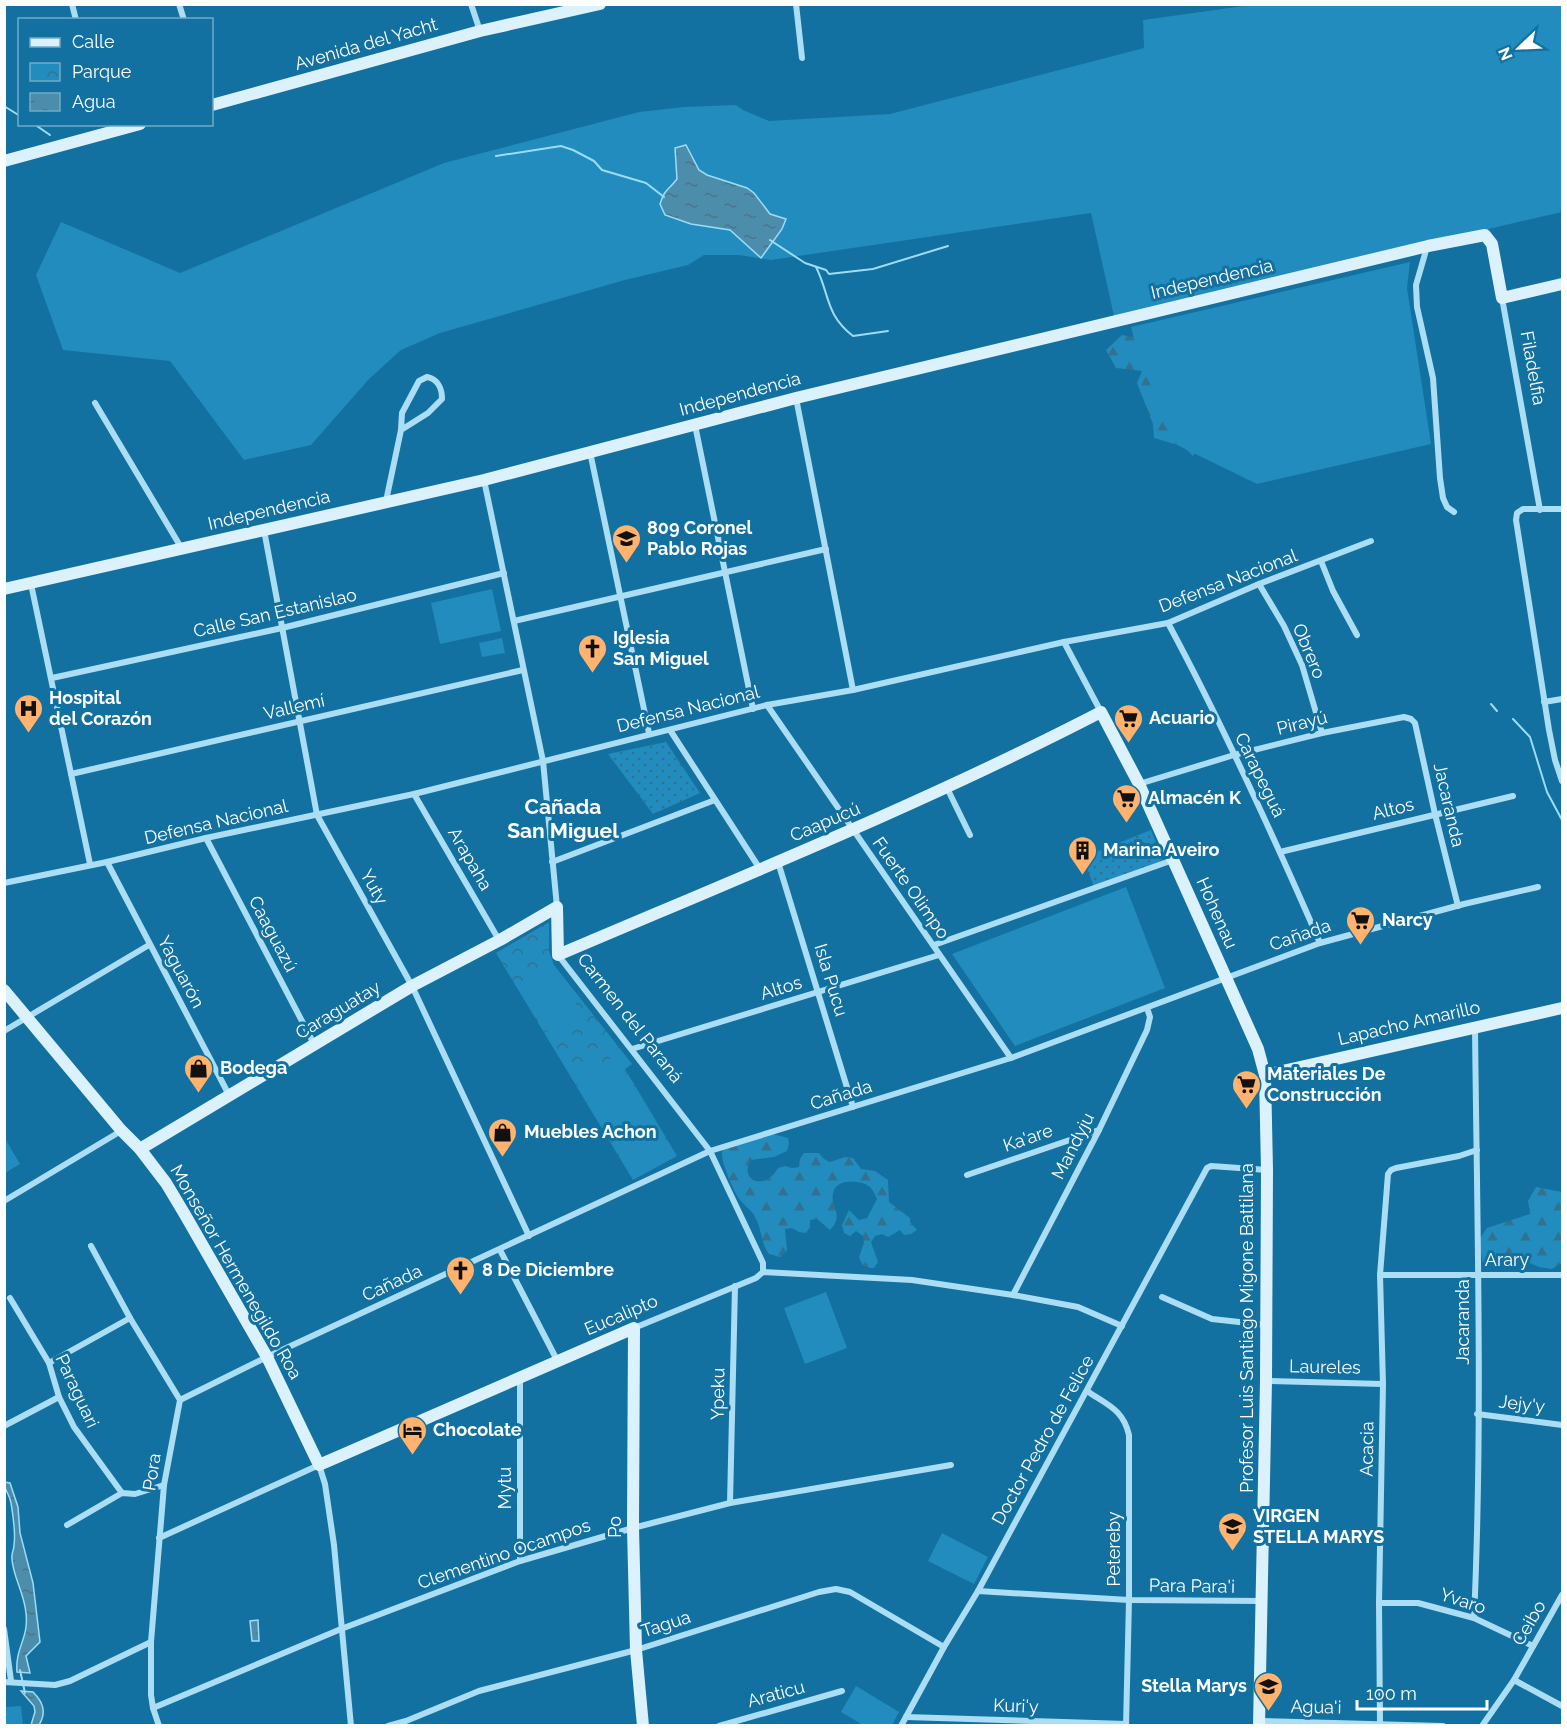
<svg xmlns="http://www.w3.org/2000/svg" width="1567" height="1730" font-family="Raleway,sans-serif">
  <defs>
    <pattern id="grass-dots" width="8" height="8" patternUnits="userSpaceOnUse" patternTransform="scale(1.5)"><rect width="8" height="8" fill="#218cbd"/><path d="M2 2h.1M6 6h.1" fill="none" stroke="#327290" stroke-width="1.8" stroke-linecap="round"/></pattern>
    <pattern id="forest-firs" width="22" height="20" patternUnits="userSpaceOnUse" patternTransform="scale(1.5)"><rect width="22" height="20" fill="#218cbd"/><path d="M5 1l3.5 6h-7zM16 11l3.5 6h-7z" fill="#327290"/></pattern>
    <pattern id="park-crowns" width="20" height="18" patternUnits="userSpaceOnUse" patternTransform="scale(1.5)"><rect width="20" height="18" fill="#218cbd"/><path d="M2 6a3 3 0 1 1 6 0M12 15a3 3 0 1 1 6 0" fill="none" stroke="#327290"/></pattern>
    <pattern id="water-ripples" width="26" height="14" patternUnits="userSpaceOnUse" patternTransform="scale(1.5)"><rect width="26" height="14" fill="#4d8dac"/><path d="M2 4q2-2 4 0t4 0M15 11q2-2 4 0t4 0" fill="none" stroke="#4d7386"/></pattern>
  </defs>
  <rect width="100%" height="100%" fill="#1271a0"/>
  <g fill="url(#grass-dots)">
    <polygon points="666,742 700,793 653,814 608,754"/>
    <polygon points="1151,830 1163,861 1094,887 1083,857"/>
  </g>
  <g fill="url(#forest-firs)">
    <polygon points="1122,335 1137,338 1204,444 1193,456 1184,447 1154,438 1153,424 1137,383 1142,371 1116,368 1106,350"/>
    <path d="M 773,1134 L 788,1138 L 789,1144 L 787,1151 L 774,1157 L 751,1160 C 738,1180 765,1192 778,1168 L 785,1166 L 792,1168 L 799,1167 L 800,1159 L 804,1153 L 819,1153 L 824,1159 L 830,1162 L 845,1157 L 853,1158 L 861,1169 L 875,1171 L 888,1180 L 889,1202 L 910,1218 L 910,1222 L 917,1230 L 911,1234 L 904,1235 L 900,1230 L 888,1237 L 882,1234 L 875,1236 L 871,1242 L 878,1262 L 874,1268 C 866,1268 862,1266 859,1257 L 864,1243 L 863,1236 L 856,1231 L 850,1236 L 844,1233 L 842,1225 L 849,1210 L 859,1220 L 867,1218 L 877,1199 C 874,1192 872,1187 865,1184 C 855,1180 835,1179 833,1194 C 830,1208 845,1214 830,1230 L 817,1219 L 810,1220 L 810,1227 L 806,1233 L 799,1232 L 792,1228 L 785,1229 L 787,1251 L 780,1257 L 769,1254 C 761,1244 762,1230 756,1219 C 752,1209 743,1206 738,1197 C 733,1190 721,1161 722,1153 C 722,1150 725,1147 727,1145 Z"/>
    <polygon points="1536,1187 1562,1192 1562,1263 1552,1269 1539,1267 1525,1261 1497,1267 1483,1264 1479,1240 1487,1228 1530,1214 1528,1201"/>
  </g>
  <polygon fill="url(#park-crowns)" points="549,922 549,951 554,965 632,1064 625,1069 677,1156 633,1180 496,953"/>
  <g fill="#218cbd">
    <polygon points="1258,4 1562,5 1562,212 1114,316 1091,213 771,260 739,255 704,255 688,265 625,280 440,333 401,350 369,379 311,445 244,460 170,361 63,350 36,275 61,222 180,273 444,163 639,112 684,107 736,105 743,110 769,121 890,114 1144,48 1143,20"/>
    <polygon points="1410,262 1407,288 1431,444 1257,484 1177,445 1140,361 1131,327"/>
    <polygon points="492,589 501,631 440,644 431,603"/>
    <polygon points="502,638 505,653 482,657 479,643"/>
    <polygon points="1126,887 1165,988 1015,1046 952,954"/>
    <polygon points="550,966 583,1015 551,1036 518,987"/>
    <polygon points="616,1056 674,1155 634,1179 575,1080"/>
    <polygon points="4,1137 20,1164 5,1173 4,1173"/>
    <polygon points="826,1292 847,1348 805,1364 784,1308"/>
    <polygon points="942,1533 988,1557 974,1584 928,1561"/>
    <polygon points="856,1686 899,1712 892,1725 863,1725 841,1712"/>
    <polygon points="21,1706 23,1725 5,1725 5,1707"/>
  </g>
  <g fill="url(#water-ripples)" stroke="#9ddcf7" stroke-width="1.5">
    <path d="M 686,145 L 699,170 L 707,175 L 747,188 L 754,193 L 770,214 L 786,219 L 782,229 L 761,258 L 730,230 L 691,224 L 665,215 L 660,204 C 665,188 668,191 677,179 L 675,148 Z"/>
    <path d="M 4,1482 L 10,1483 L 18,1507 L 20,1533 L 33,1583 L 40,1642 L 26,1656 L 30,1673 L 17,1672 C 15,1647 29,1639 26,1613 C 24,1592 13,1577 12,1559 C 11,1554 14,1550 14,1545 C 16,1532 13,1516 11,1503 C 10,1494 4,1491 4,1482 Z"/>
    <polygon points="258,1620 259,1641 252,1641 250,1621"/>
    <path d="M 21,1691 L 33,1692 C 43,1702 47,1712 39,1725 L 31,1725 L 35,1712 L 34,1706 Z"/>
  </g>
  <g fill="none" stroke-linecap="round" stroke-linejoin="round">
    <g stroke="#9ddcf7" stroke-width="2">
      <polyline points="4,106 20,116"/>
      <polyline points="34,124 50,135"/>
      <polyline points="496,156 561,146 573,150 594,161 602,170 646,183 664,197"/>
      <polyline points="770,240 805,263 826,270 829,274 873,269 948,246"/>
      <path d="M 816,267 C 830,295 825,314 853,336 L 888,331"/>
      <polyline points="1491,704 1497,711"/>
      <polyline points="1513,719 1530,737 1547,792 1562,820"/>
      <polyline points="20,1670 25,1693"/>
    </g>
    <g stroke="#abddf5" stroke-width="6">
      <polyline points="72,4 76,20"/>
      <polyline points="179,4 184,20"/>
      <polyline points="471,4 480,31"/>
      <polyline points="796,4 802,58"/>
      <polyline points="1427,247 1416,285 1417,307 1433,378 1440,478 1443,498 1447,507 1454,512"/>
      <polyline points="1502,298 1540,510"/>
      <polyline points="796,398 853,690"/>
      <polyline points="95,403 182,549"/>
      <polyline points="695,425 753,709"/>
      <polyline points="590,452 649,733"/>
      <polyline points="484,480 543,761 557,907"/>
      <path d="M 386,501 L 401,430 L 402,413 L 419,381 L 427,377 C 438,379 442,389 442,399 L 428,413 L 401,430"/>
      <polyline points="1562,509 1523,509 1517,513 1516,520 1549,730 1555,760 1562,781"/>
      <polyline points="264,530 317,815 412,986 529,1236"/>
      <polyline points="1321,561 1333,591 1357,635"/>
      <polyline points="31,584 90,864"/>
      <polyline points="1259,584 1284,626 1302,665 1322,733"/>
      <polyline points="514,621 826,549"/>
      <path d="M 1168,623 C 1224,727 1273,835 1320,943"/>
      <polyline points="1064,642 1101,712"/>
      <polyline points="52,678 282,628 504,573"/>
      <polyline points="1544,702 1562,699"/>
      <polyline points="767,705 1011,1058"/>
      <polyline points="670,730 760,869"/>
      <polyline points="71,774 523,670"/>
      <polyline points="1139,784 1234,755 1322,733 1404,717 1411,719 1415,723 1435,814 1458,906"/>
      <polyline points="947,788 970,835"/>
      <polyline points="414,794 499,940"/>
      <polyline points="206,838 314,1044"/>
      <polyline points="1280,852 1513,796"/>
      <polyline points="107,862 229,1095"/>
      <polyline points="552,862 715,800"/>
      <polyline points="778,862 853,1107"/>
      <polyline points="4,883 107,862 206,838 414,794 767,705 853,690 1064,642 1168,623 1259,584 1371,541"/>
      <polyline points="934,945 1173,860"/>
      <polyline points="558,955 710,1151 763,1263 763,1272"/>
      <polyline points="4,1031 149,945"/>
      <polyline points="632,1049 939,955"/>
      <polyline points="967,1175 1099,1130"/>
      <polyline points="4,1201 121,1131"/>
      <polyline points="91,1246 130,1318 180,1400 164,1485 151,1642 151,1695 153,1708 159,1726"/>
      <polyline points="500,1250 558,1362"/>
      <polyline points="1380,1275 1562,1275"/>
      <polyline points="1013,1295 1099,1130 1147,1030 1150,1017 1147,1008"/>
      <polyline points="1162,1297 1212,1319 1266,1325"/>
      <polyline points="10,1298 49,1363 59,1397 74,1427 122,1493"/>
      <polyline points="634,1328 756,1278 763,1272 912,1280 1013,1295 1078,1307 1122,1326"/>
      <polyline points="49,1363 130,1318"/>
      <polyline points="520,1379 520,1561"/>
      <polyline points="1266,1381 1383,1384"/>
      <path d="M 1087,1391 C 1107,1405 1123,1409 1129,1435 L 1129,1600 L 1126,1726"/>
      <polyline points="180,1400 267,1357 710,1151 1011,1058 1320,943 1464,904 1538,887"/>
      <polyline points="1477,1414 1562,1425"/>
      <polyline points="4,1426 59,1397"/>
      <polyline points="730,1503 735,1286"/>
      <polyline points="67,1525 122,1493 135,1494 164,1485"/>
      <polyline points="159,1538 319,1465 325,1484 334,1545 351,1726"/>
      <polyline points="978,1591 1129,1600 1261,1601"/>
      <polyline points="1379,1603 1418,1603 1474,1618 1533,1646"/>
      <path d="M 1474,1618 C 1483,1421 1477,1224 1475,1027"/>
      <polyline points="4,1629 11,1681"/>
      <polyline points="1514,1680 1562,1706"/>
      <polyline points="4,1682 55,1685 70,1681 151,1642"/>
      <polyline points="153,1708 341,1629 520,1561 633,1528 730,1503 951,1465"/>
      <polyline points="906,1717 1126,1724"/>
      <polyline points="1260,1721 1443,1726"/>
      <polyline points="1380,1724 1379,1603 1383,1384 1380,1275 1388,1174 1391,1170 1396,1168 1459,1156 1477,1150"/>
      <polyline points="388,1726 406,1721 479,1691 636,1650 819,1592 836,1589 850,1592 944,1647"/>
      <polyline points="719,1726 842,1691"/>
      <polyline points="901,1726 944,1647 978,1591 1207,1168 1211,1166 1267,1170"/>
      <polyline points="1482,1726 1514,1680 1562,1595"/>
    </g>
    <g stroke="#dbf2fd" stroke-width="12">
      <polyline points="212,105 480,31 600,4"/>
      <polyline points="4,161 140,124"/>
      <polyline points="4,589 484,480 796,398 1428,246 1485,235 1492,244 1502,298 1562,284"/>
      <polyline points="4,990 121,1130 140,1149 166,1183 184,1213 267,1357 319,1465 634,1328 633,1528 636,1650 643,1726"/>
      <polyline points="1265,1075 1562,1008"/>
      <path d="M 140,1149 L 412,986 L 500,940 L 557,907 L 558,955 C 741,877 925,803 1101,712 L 1139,784 L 1258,1049 L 1265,1075 L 1267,1170 L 1266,1381 L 1259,1726"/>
    </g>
  </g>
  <defs>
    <symbol id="school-pin" viewBox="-11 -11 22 30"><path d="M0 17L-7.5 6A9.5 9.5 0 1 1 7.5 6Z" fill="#ffb36e" stroke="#1271a0"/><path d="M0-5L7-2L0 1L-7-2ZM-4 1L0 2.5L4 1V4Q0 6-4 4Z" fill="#111"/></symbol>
    <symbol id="church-pin" viewBox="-11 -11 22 30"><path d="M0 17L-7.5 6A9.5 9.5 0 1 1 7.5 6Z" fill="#ffb36e" stroke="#1271a0"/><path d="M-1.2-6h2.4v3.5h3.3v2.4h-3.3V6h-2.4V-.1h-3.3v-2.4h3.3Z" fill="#111"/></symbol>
    <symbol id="hospital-pin" viewBox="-11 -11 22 30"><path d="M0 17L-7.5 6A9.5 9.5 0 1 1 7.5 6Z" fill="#ffb36e" stroke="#1271a0"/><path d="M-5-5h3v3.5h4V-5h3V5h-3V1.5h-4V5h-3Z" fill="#111"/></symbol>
    <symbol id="supermarket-pin" viewBox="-11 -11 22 30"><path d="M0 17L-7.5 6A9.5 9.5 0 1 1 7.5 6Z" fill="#ffb36e" stroke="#1271a0"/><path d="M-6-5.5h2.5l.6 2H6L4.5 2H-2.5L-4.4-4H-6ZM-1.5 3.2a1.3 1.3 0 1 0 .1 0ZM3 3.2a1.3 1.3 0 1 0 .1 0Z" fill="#111"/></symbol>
    <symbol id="building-pin" viewBox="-11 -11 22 30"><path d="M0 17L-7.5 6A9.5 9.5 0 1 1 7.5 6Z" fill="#ffb36e" stroke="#1271a0"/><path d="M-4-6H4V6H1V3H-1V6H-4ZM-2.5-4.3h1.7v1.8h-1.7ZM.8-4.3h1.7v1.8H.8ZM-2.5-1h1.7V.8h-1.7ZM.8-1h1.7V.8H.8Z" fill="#111"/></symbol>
    <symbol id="shop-pin" viewBox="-11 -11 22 30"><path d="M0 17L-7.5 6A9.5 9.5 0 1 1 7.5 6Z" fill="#ffb36e" stroke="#1271a0"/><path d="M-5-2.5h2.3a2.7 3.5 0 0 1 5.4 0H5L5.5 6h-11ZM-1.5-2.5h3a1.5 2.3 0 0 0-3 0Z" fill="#111"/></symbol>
    <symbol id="hotel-pin" viewBox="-11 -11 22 30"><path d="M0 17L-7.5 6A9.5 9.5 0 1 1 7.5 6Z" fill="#ffb36e" stroke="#1271a0"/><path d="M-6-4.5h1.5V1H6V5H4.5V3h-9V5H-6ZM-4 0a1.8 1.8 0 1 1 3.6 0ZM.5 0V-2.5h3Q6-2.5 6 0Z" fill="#111"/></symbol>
  </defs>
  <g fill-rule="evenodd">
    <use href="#school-pin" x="610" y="522" width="33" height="45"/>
    <use href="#church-pin" x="576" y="632" width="33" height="45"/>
    <use href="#hospital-pin" x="12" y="692" width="33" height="45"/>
    <use href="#supermarket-pin" x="1112" y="702" width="33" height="45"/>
    <use href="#supermarket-pin" x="1110" y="782" width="33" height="45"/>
    <use href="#building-pin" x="1066" y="834" width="33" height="45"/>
    <use href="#supermarket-pin" x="1344" y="904" width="33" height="45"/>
    <use href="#shop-pin" x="182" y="1052" width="33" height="45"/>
    <use href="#supermarket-pin" x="1230" y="1068" width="33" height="45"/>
    <use href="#shop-pin" x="486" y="1116" width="33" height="45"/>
    <use href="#church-pin" x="444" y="1254" width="33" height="45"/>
    <use href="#hotel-pin" x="396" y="1414" width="33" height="45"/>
    <use href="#school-pin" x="1216" y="1510" width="33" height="45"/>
    <use href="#school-pin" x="1252" y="1670" width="33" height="45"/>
  </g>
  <g text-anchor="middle" stroke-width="6" stroke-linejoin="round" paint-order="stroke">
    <g font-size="18" fill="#fff" stroke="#1271a0">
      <text transform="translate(366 44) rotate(-16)" y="6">Avenida del Yacht</text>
      <text transform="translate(1212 279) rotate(-13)" y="6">Independencia</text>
      <text transform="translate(1533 368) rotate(80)" y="6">Filadelfia</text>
      <text transform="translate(740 394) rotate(-15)" y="6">Independencia</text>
      <text transform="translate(269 510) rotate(-13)" y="6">Independencia</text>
      <text transform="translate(1228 581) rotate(-21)" y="6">Defensa Nacional</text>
      <text transform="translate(275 613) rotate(-13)" y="6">Calle San Estanislao</text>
      <text transform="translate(1309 651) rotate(67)" y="6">Obrero</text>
      <text transform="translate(294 707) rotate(-13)" y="6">Vallemí</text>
      <text transform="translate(688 709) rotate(-14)" y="6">Defensa Nacional</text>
      <text transform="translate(1302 723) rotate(-14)" y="6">Pirayú</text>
      <text transform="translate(1260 775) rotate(64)" y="6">Carapeguá</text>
      <text transform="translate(1449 805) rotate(77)" y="6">Jacaranda</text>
      <text transform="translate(1393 809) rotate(-14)" y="6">Altos</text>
      <text transform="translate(216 822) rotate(-13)" y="6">Defensa Nacional</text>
      <text transform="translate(825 822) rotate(-23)" y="6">Caapucú</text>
      <text transform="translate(470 859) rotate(60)" y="6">Arapaha</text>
      <text transform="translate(374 887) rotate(61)" y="6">Yuty</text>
      <text transform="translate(911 888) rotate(55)" y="6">Fuerte Olimpo</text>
      <text transform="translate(1217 913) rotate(66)" y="6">Hohenau</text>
      <text transform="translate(273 934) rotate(62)" y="6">Caaguazú</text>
      <text transform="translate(1300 935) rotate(-19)" y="6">Cañada</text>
      <text transform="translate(181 972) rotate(62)" y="6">Yaguarón</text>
      <text transform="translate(831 980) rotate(73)" y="6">Isla Pucu</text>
      <text transform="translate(781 988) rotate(-17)" y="6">Altos</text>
      <text transform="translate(338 1010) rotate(-31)" y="6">Caraguatay</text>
      <text transform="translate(630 1018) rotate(52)" y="6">Carmen del Paraná</text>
      <text transform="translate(1409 1023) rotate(-13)" y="6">Lapacho Amarillo</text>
      <text transform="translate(841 1095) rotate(-17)" y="6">Cañada</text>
      <text transform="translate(1028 1138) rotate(-19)" y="6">Ka'are</text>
      <text transform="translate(1073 1146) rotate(-63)" y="6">Mandyju</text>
      <text x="1507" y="1266">Arary</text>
      <text transform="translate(236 1272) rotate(60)" y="6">Monseñor Hermenegildo Roa</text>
      <text transform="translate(392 1283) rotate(-25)" y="6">Cañada</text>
      <text transform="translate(621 1315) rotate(-23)" y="6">Eucalipto</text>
      <text transform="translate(1463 1322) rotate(-90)" y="6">Jacaranda</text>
      <text transform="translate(1247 1328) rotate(-90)" y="6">Profesor Luis Santiago Migone Battilana</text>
      <text transform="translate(1325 1367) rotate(1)" y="6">Laureles</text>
      <text transform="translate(77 1391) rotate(65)" y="6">Paraguari</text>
      <text transform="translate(718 1394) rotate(-89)" y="6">Ypeku</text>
      <text transform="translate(1522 1404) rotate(7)" y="6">Jejy'y</text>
      <text transform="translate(1043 1440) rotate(-61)" y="6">Doctor Pedro de Felice</text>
      <text transform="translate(1367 1449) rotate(-89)" y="6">Acacia</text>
      <text transform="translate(152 1472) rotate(-81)" y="6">Pora</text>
      <text transform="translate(505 1488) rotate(-90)" y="6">Mytu</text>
      <text transform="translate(615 1527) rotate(-90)" y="6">Po</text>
      <text transform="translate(1114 1549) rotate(-90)" y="6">Petereby</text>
      <text transform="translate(504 1554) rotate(-19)" y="6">Clementino Ocampos</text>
      <text transform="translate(1192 1586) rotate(1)" y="6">Para Para'i</text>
      <text transform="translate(1463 1601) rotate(18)" y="6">Yvaro</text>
      <text transform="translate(1529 1623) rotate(-60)" y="6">Ceibo</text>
      <text transform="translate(666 1624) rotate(-18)" y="6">Tagua</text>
      <text transform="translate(776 1694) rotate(-15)" y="6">Araticu</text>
      <text transform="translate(1016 1706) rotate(2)" y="6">Kuri'y</text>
      <text transform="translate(1316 1707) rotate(1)" y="6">Agua'i</text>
    </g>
    <g font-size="18" font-weight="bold" fill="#fff" stroke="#1271a0" text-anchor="start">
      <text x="647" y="534">809 Coronel<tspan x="647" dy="21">Pablo Rojas</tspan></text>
      <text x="613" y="644">Iglesia<tspan x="613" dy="21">San Miguel</tspan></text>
      <text x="49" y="704">Hospital<tspan x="49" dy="21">del Corazón</tspan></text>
      <text x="1149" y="724">Acuario</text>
      <text x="1148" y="804">Almacén K</text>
      <text x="1103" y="856">Marina Aveiro</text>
      <text x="1382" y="926">Narcy</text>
      <text x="220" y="1074">Bodega</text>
      <text x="1267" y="1080">Materiales De<tspan x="1267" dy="21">Construcción</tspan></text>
      <text x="524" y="1138">Muebles Achon</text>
      <text x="482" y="1276">8 De Diciembre</text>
      <text x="433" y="1436">Chocolate</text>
      <text x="1253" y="1522">VIRGEN<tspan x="1253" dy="21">STELLA MARYS</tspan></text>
      <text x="1247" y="1692" text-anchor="end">Stella Marys</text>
    </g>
    <g font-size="21" font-weight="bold" fill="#fff" stroke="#1271a0">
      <text x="563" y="814">Cañada<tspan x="563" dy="24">San Miguel</tspan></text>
    </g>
  </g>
  <rect width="1567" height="1730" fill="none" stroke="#ffffff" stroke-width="12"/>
  <rect x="18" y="18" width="195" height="108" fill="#1271a0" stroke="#71aac6" stroke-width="1.5"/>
  <rect x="30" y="38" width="30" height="9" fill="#dbf2fd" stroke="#71aac6" stroke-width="1.5"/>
  <text x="72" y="48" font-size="18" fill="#ffffff">Calle</text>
  <rect x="30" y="63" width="30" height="18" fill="url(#park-crowns)" stroke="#71aac6" stroke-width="1.5"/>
  <text x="72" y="78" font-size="18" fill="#ffffff">Parque</text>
  <rect x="30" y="93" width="30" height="18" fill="url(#water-ripples)" stroke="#71aac6" stroke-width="1.5"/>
  <text x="72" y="108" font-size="18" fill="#ffffff">Agua</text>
  <g transform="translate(1519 48) rotate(247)" stroke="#1271a0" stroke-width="4.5" paint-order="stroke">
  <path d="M0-4.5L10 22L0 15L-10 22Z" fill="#ffffff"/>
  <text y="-9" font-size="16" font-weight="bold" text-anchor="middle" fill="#ffffff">N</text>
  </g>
  <path d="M1357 1700v9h130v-9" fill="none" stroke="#ffffff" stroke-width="3"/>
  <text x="1366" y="1700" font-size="18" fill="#ffffff" stroke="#1271a0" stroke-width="4.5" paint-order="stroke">100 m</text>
</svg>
